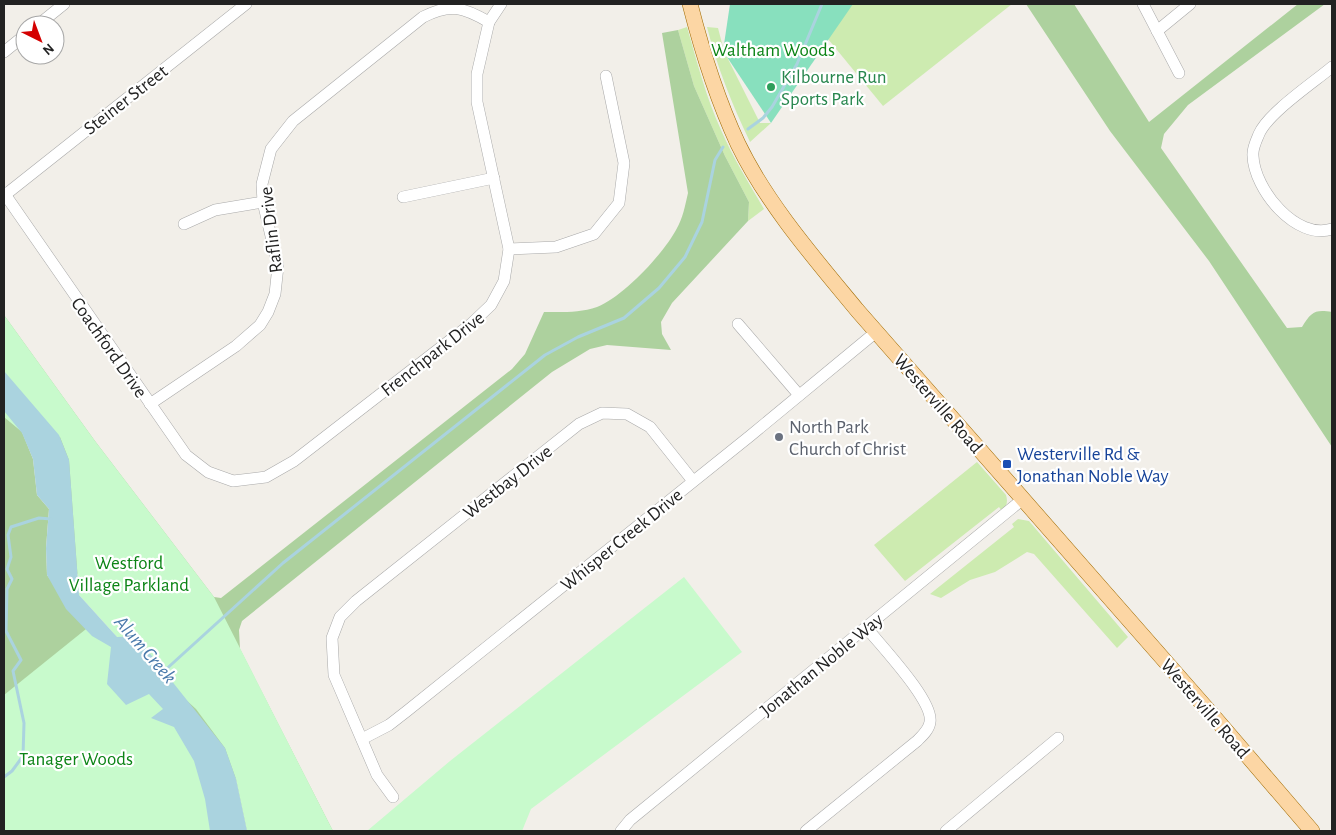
<svg xmlns="http://www.w3.org/2000/svg" width="1336" height="835" font-family="'Alegreya Sans',sans-serif">
  <rect width="100%" height="100%" fill="#f2efe9"/>
  <g fill="#cdebb0">
    <polygon points="845,4 1012,4 883,106 828,39"/>
    <path d="M 687,27 C 697,62 706,97 721,130 C 733,158 749,183 764,209 L 748,221 L 749,202 L 725,156 L 694,86 L 678,30 Z"/>
    <path d="M 707,27 L 718,28 L 724,51 L 760,123 L 771,123 L 750,142 C 732,104 717,67 707,27 Z"/>
    <path d="M 977,462 L 1006,495 C 1008,502 1007,506 1002,511 L 999,507 L 905,581 L 874,545 Z"/>
    <polygon points="1018,519 1029,521 1128,637 1117,648 1034,554 1027,552 995,572 970,580 941,598 930,594 1014,527 1012,524"/>
  </g>
  <g fill="#add19e">
    <path d="M 1026,4 L 1074,4 L 1149,122 L 1298,4 L 1325,4 L 1188,105 L 1164,134 L 1161,148 L 1287,328 L 1302,327 C 1311,312 1315,309 1332,312 L 1332,447 L 1209,261 L 1110,131 Z"/>
    <path d="M 678,30 L 694,86 L 725,156 L 749,202 L 748,221 L 672,303 L 661,322 L 662,334 L 671,350 L 607,345 L 590,349 L 552,372 L 242,621 L 239,630 L 240,649 L 333,831 L 247,831 L 236,779 L 117,637 L 77,573 L 4,315 L 95,441 L 214,597 L 221,598 L 512,369 L 525,354 L 544,312 C 561,312 580,313 597,307 C 623,297 663,254 676,230 C 683,218 685,206 688,193 L 662,33 Z"/>
    <polygon points="4,411 22,432 33,459 37,495 49,509 46,548 47,575 92,636 4,831"/>
  </g>
  <g fill="#c8facc">
    <polygon points="4,315 95,441 214,597 333,831 247,831 236,779 225,748 196,709 117,637 79,595 69,460 60,437 22,432 4,417"/>
    <polygon points="684,577 742,652 531,809 522,831 367,831 450,761"/>
    <polygon points="96,621 212,769 220,831 4,831 4,695"/>
  </g>
  <polygon fill="#88e0be" points="730,4 853,4 771,123 723,51"/>
  <polygon fill="#aad3df" points="4,371 59,435 69,460 79,595 117,637 136,636 225,748 236,779 247,831 210,831 205,799 194,761 174,727 151,718 163,709 149,694 126,705 107,684 111,647 92,636 66,609 47,575 46,548 49,509 37,495 33,459 22,433 4,411"/>
  <g fill="none" stroke-linecap="round" stroke-linejoin="round">
    <g stroke="#aad3df" stroke-width="3">
      <polyline points="748,129 763,118 772,107 797,64 822,4"/>
      <polyline points="162,673 283,563 545,355 578,337 624,318 659,288 685,257 702,222 715,160 723,147"/>
      <polyline points="4,777 12,771 23,756 24,723 13,671 21,660 6,631 7,589 12,579 7,569 11,557 8,535 11,527 39,518 51,519"/>
    </g>
    <defs>
      <g id="minor">
        <polyline points="1143,4 1179,73"/>
        <polyline points="38,25 64,4"/>
        <polyline points="1157,31 1190,4"/>
        <polyline points="4,52 25,35"/>
        <path d="M 1332,67 C 1313,83 1268,113 1259,134 C 1256,141 1252,149 1253,156 C 1254,189 1296,241 1332,229"/>
        <polyline points="4,193 186,455 208,472 233,481 266,477 294,461 471,324 491,305 504,281 509,249 477,102 477,74 489,22 501,4"/>
        <polyline points="5,195 246,4"/>
        <polyline points="403,197 494,178"/>
        <polyline points="184,224 215,210 263,202"/>
        <polyline points="509,249 556,247 594,234 619,203 624,163 606,76"/>
        <polyline points="738,324 799,395"/>
        <path d="M 150,404 L 236,346 L 260,325 L 268,312 L 275,294 L 278,266 L 263,202 L 262,184 L 271,149 L 293,121 L 423,17 C 450,3 463,7 489,22"/>
        <polyline points="362,739 389,725 407,711 750,436 876,332"/>
        <polyline points="393,797 377,775 334,675 332,638 340,617 356,601 579,424 602,413 627,414 650,427 693,481"/>
        <polyline points="621,831 630,820 1023,499"/>
        <path d="M 806,831 L 917,741 C 922,736 929,730 930,722 C 934,701 880,645 866,627"/>
        <polyline points="946,831 1058,738"/>
      </g>
      <path id="major" d="M 690,4 C 702,51 717,99 738,144 C 767,204 815,259 857,310 L 1215,718 L 1312,831"/>
    </defs>
    <use href="#minor" stroke="#a9a9a9" stroke-width="12"/>
    <use href="#major" stroke="#a06b00" stroke-width="16"/>
    <use href="#minor" stroke="#fff" stroke-width="11"/>
    <use href="#major" stroke="#fcd6a4" stroke-width="15"/>
  </g>
  <circle fill="#2e9e5b" stroke="#fff" stroke-width="2" cx="771" cy="87" r="5"/>
  <circle fill="#6b7280" stroke="#fff" stroke-width="2" cx="779" cy="437" r="5"/>
  <rect fill="#1a4fb4" stroke="#fff" stroke-width="2" x="1002" y="459" width="10" height="10" rx="2.5"/>
  <g text-anchor="middle" stroke-width="4.5" stroke-linejoin="round" paint-order="stroke">
    <g font-size="19" fill="#0c8416" stroke="#fff">
      <text x="773" y="56">Waltham Woods</text>
      <text x="129" y="569">Westford<tspan x="129" dy="22">Village Parkland</tspan></text>
      <text x="76" y="765">Tanager Woods</text>
    </g>
    <g font-size="19" fill="#27864d" stroke="#fff" text-anchor="start">
      <text x="781" y="83">Kilbourne Run<tspan x="781" dy="22">Sports Park</tspan></text>
    </g>
    <g font-size="19" fill="#222" stroke="#fff">
      <text transform="translate(125 99) rotate(-38)" y="7">Steiner Street</text>
      <text transform="translate(270 230) rotate(-97)" y="7">Raflin Drive</text>
      <text transform="translate(110 347) rotate(55)" y="7">Coachford Drive</text>
      <text transform="translate(432 353) rotate(-38)" y="7">Frenchpark Drive</text>
      <text transform="translate(939 403) rotate(49)" y="7">Westerville Road</text>
      <text transform="translate(507 481) rotate(-38)" y="7">Westbay Drive</text>
      <text transform="translate(621 539) rotate(-39)" y="7">Whisper Creek Drive</text>
      <text transform="translate(821 664) rotate(-39)" y="7">Jonathan Noble Way</text>
      <text transform="translate(1206 708) rotate(49)" y="7">Westerville Road</text>
    </g>
    <g font-size="19" fill="#5b616d" stroke="#fff" text-anchor="start">
      <text x="789" y="433">North Park<tspan x="789" dy="22">Church of Christ</tspan></text>
    </g>
    <g font-size="19" fill="#164399" stroke="#fff" text-anchor="start">
      <text x="1017" y="460">Westerville Rd &amp;<tspan x="1017" dy="22">Jonathan Noble Way</tspan></text>
    </g>
    <g font-size="20" font-style="italic" fill="#4a7aab" stroke="#fff">
      <text transform="translate(146 649) rotate(49)" y="7">Alum Creek</text>
    </g>
  </g>
  <rect width="1336" height="835" fill="none" stroke="#222222" stroke-width="10"/>
  <g transform="translate(40 40) rotate(138)"><circle r="24" fill="#ffffff" stroke="#a7a7a7"/>
  <path d="M0-4L9 19L0 12L-9 19Z" fill="#d40000"/>
  <text y="-8" font-size="14" font-weight="bold" text-anchor="middle" fill="#222222">N</text>
  </g>
</svg>
